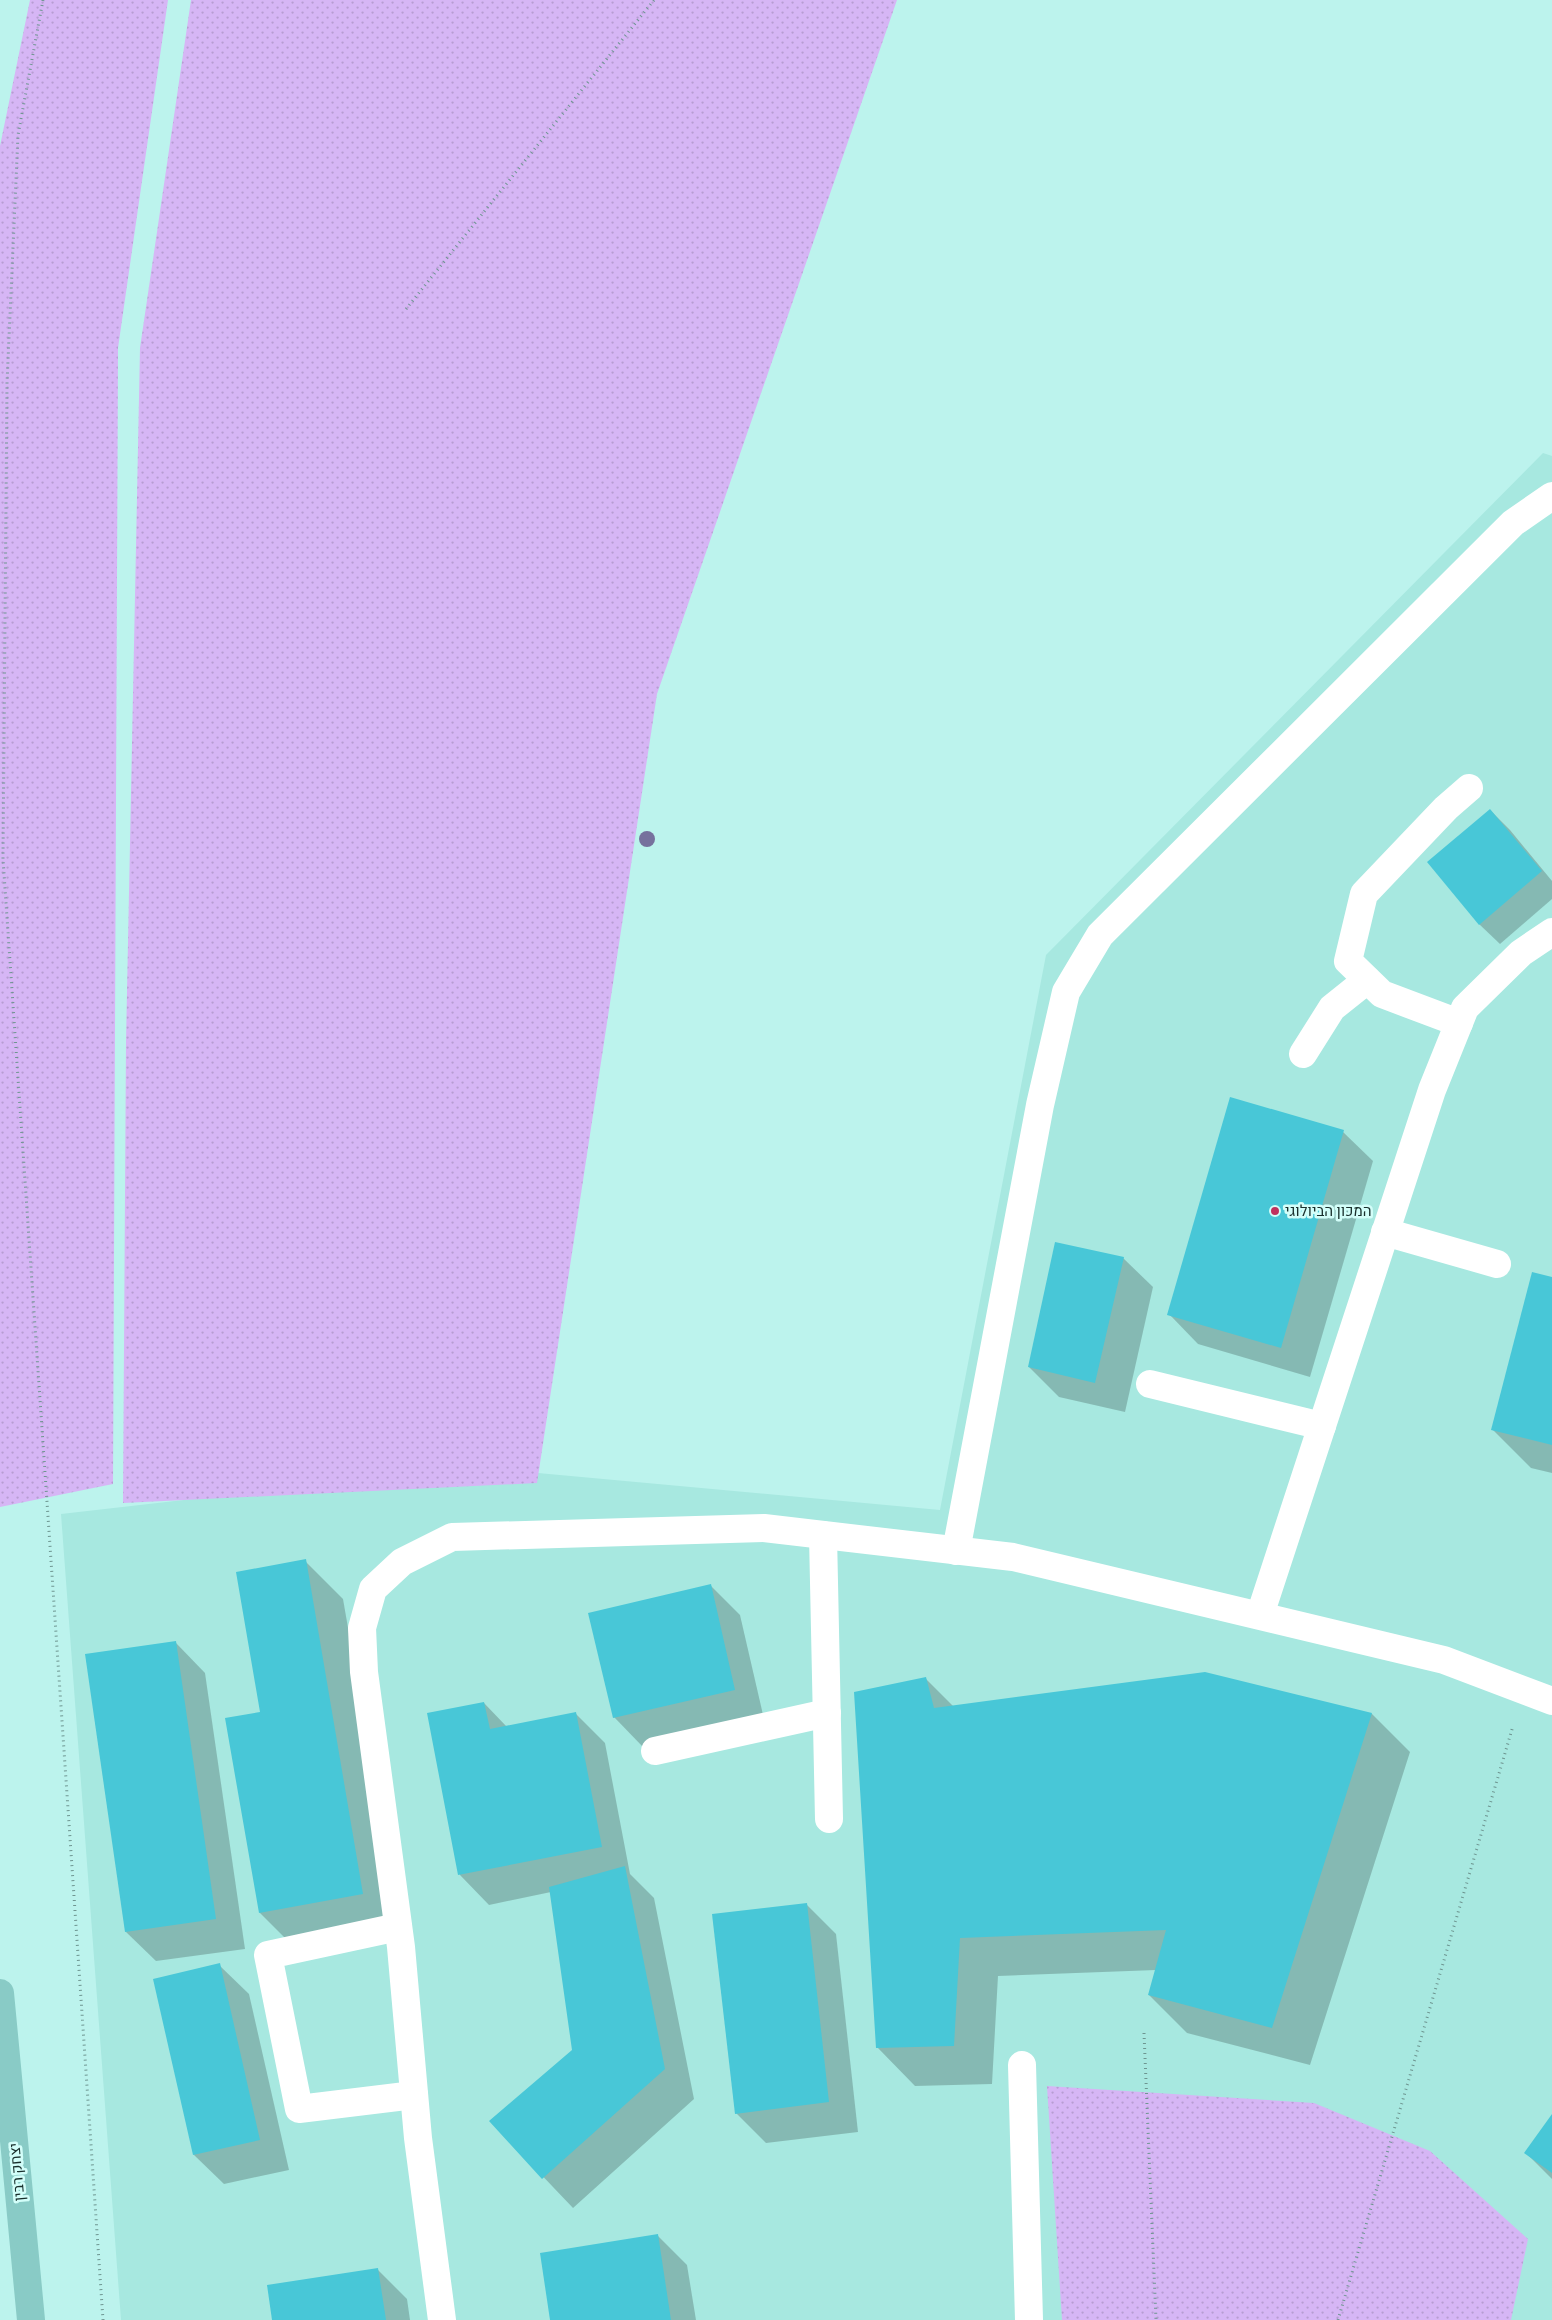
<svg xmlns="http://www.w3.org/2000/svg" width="1552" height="2320" font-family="Signika,Heebo,sans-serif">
  <defs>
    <pattern id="grass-dots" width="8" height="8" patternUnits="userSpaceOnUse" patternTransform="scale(1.25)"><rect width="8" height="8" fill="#d6b6f5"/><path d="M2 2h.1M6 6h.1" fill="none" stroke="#b79dd2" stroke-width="1.8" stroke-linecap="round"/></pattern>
  </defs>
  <rect width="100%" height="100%" fill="#bcf3ed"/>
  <polygon fill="#a7e8e0" points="1543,453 1552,456 1552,2320 121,2320 61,1514 474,1467 940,1510 1046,955"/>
  <g fill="url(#grass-dots)">
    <polygon points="30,0 168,0 118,348 113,1484 0,1507 0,146"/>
    <polygon points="191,0 897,0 657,694 537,1483 123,1503 126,1042 140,348"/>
    <polygon points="1047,2086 1314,2103 1430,2151 1528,2239 1511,2320 1062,2320"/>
  </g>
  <g fill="#0003">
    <polygon points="1490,810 1510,830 1552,881 1552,899 1500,944 1479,924"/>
    <polygon points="1343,1132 1373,1161 1310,1377 1198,1344 1169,1314"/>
    <polygon points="1123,1258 1153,1287 1125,1412 1059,1397 1029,1367"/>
    <polygon points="1552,1279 1552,1473 1531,1468 1493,1430"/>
    <polygon points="305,1561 343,1599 401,1932 298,1951 260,1913 261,1713"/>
    <polygon points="710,1585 740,1615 764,1719 643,1747 614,1717"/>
    <polygon points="176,1643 205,1673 245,1949 156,1961 126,1932"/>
    <polygon points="925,1678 953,1706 1372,1714 1410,1752 1310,2065 1187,2033 1149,1995 1156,1970 998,1976 992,2084 915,2086 877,2047"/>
    <polygon points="484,1703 507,1727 575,1713 605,1743 630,1874 654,1898 694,2099 573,2208 490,2121 574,2050 551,1892 489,1905 460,1875 428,1714"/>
    <polygon points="806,1904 836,1934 858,2132 766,2143 736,2113"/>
    <polygon points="219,1965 249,1994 289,2170 224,2184 194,2155"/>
    <polygon points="1552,2116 1552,2179 1526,2153"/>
    <polygon points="657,2235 687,2265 696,2320 551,2320"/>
    <polygon points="377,2269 407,2299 410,2320 274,2320"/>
  </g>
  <g fill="#48c7d7">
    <polygon points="1490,809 1542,871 1479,925 1427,862"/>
    <polygon points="1230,1097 1344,1130 1281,1348 1167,1315"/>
    <polygon points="1055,1242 1124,1257 1095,1383 1028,1367"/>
    <polygon points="1532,1272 1552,1277 1552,1445 1491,1430"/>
    <polygon points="306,1559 363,1894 259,1913 225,1718 260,1712 236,1572"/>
    <polygon points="711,1584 735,1690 613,1718 588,1613"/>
    <polygon points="176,1641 216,1919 125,1932 85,1654"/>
    <polygon points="1205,1672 1372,1713 1272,2028 1148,1995 1166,1930 960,1938 954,2046 876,2048 854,1692 926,1677 934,1708"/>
    <polygon points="484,1702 490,1729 576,1712 602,1847 458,1875 427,1713"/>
    <polygon points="625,1866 665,2069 542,2179 489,2121 572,2050 549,1887"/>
    <polygon points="807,1903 829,2102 735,2114 712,1914"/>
    <polygon points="220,1963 260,2140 193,2155 153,1979"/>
    <polygon points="1552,2114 1552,2173 1524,2153"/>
    <polygon points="658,2234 671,2320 550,2320 540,2253"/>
    <polygon points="378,2268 386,2320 272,2320 267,2285"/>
  </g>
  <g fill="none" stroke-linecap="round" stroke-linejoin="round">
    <g stroke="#6e9590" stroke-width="3" stroke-dasharray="1 4" stroke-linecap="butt">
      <polyline points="43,0 18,135 7,383 3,859 103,2320"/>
      <polyline points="406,309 654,0"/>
      <polyline points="1144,2033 1156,2320"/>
      <polyline points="1338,2320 1513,1726"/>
    </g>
    <g stroke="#fff" stroke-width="28">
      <polyline points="1459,1023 1382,994 1348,961 1364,894 1446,808 1469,788"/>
      <polyline points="1303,1054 1332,1008 1367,980"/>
      <polyline points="1385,1232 1497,1264"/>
      <polyline points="1150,1384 1322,1426"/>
      <polyline points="823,1535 829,1819"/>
      <polyline points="956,1551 1040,1105 1066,992 1100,935 1513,523 1552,496"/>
      <polyline points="1260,1615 1432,1090 1465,1008 1521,953 1552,932"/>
      <polyline points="655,1751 827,1713"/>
      <polyline points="398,1927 268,1955 299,2109 414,2095"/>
      <polyline points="1022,2065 1029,2320"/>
      <polyline points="442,2320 418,2138 401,1947 364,1672 362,1628 373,1589 402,1562 452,1537 764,1528 1013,1557 1444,1660 1552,1701"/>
    </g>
    <polyline stroke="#89cbc6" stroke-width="28" points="0,1993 31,2320"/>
  </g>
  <circle fill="#76719d" cx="647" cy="839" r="8"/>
  <circle fill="#bf315d" stroke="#d3fef9" stroke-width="2" cx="1275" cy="1211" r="5"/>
  <g text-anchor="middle" stroke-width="5" stroke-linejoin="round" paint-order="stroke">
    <g font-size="15" fill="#192f2c" stroke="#d3fef9" text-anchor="start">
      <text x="1285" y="1216">המכון הביולוגי</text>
    </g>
    <g font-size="15" fill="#192f2c" stroke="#d3fef9">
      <text transform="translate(17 2172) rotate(-95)" y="5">יצחק רבין</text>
    </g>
  </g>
</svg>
